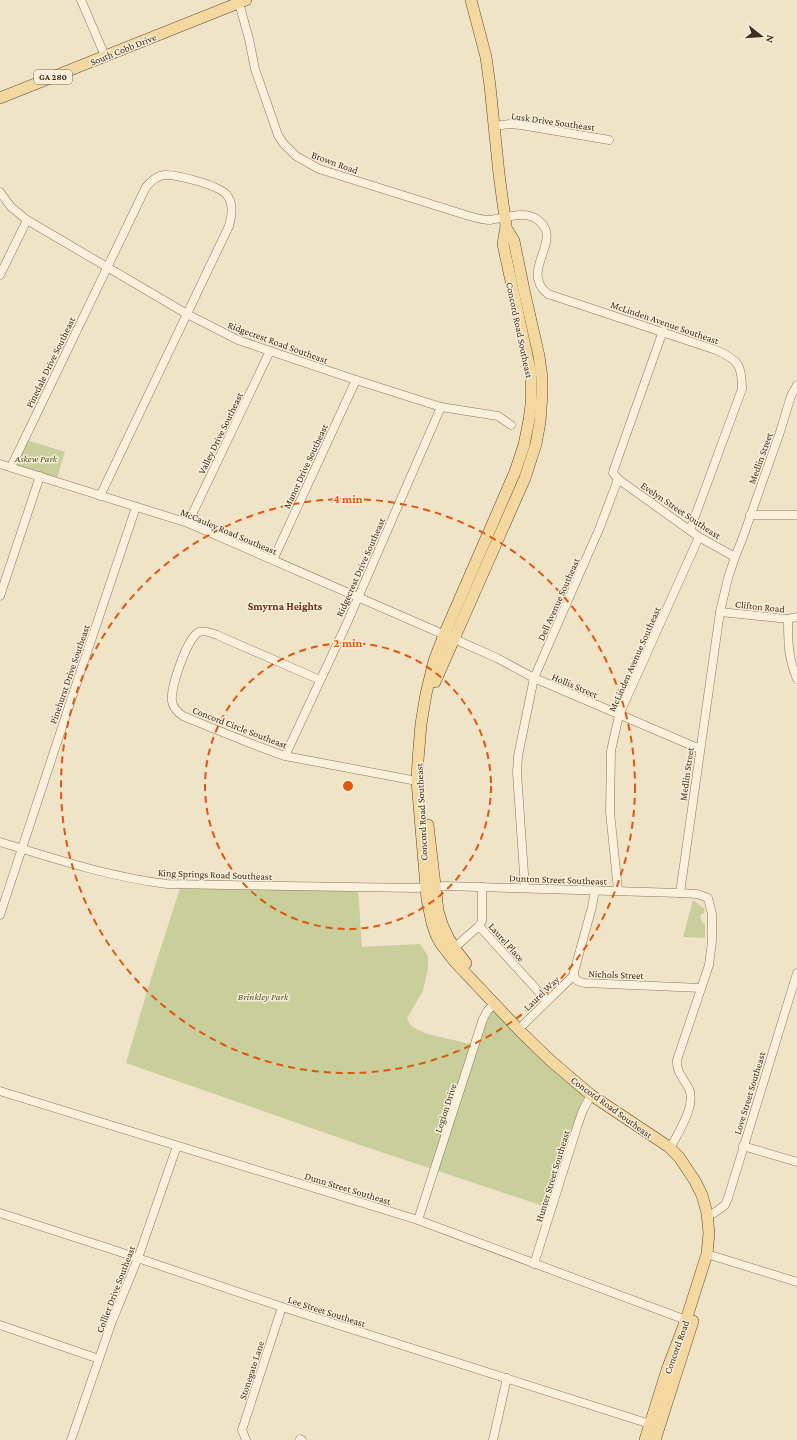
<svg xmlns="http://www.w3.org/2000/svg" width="797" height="1440" font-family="'Crimson Pro',serif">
  <rect width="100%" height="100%" fill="#f0e4c8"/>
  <g fill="#c9cf9b">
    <polygon points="27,440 65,452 57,478 16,466"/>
    <path d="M 181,885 L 358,887 L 362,947 L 420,944 L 428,956 L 428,969 L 423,991 L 407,1018 C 409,1027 420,1031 428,1034 L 475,1045 L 495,1001 L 593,1092 L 552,1209 L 357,1144 L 126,1063 L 148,988 Z"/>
    <path d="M 693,900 L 705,909 L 704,913 L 701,915 C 700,919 701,922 705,924 L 705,938 L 683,937 Z"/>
  </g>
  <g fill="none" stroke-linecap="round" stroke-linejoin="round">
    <defs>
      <g id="minor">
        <polyline points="81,0 105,56"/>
        <path d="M 239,3 L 249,39 L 255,69 L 278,135 L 283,143 L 296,156 L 319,169 L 469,216 C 476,218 483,220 490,220 C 505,218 525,210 538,220 C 565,240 518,271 548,294 L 716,350 C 738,360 742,364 742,389 L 690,530"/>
        <polyline points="494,126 510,124 521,125 609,140"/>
        <polyline points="0,192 11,207 27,220 187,314 238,340 356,380 441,407 498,416 511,425"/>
        <polyline points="0,275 27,220"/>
        <polyline points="0,464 188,523 461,642 497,658 534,678 700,749"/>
        <path d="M 11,467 L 146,187 C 151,181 156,176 164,175 C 176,174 217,185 226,194 C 234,203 232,216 229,226 L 100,496"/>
        <polyline points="618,479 699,537 735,557"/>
        <polyline points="750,515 797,515"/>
        <polyline points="188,523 270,351"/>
        <polyline points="273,560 356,380"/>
        <polyline points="0,596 40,476"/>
        <polyline points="720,612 788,619 797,617"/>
        <path d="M 788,619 C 788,641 788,658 797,679"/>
        <path d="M 320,680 L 217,635 C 212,633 204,630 199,632 C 187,637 170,689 172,701 C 173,708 177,712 183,716 C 217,730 250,744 285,756 L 417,781"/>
        <polyline points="285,756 347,623 441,407"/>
        <path d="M 0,842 C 55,859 110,877 167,884 L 415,888 L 445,886 L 680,893 L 697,894 L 708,898 L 712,914 L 712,941 L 709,965 L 677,1060 C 676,1072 684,1079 689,1089 C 696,1104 680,1130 673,1143"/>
        <polyline points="525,888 517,773 518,756 534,678 600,527 617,482 618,479 613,473 614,469 663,331"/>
        <path d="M 595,890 L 592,907 L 574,972 C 574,980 578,982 585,983 L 701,988"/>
        <polyline points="618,890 610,812 611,751 619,715 699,537"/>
        <polyline points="680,893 720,612 728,578 735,557 743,537 780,432 791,396 797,385"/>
        <polyline points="0,915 72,697 136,507"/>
        <polyline points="479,926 547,1001"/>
        <polyline points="454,948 479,926 482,921 482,887"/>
        <polyline points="523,1025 574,975"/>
        <polyline points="0,1091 418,1220 686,1320"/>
        <polyline points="743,1146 797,1162"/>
        <polyline points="0,1213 117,1251 282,1307 650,1424"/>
        <polyline points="714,1213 725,1205 728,1198 797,973"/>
        <polyline points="418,1220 483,1019 488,1010 494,1004"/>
        <polyline points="707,1254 797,1282"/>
        <polyline points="534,1264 578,1124 583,1110 591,1095"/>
        <polyline points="0,1325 99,1359"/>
        <polyline points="300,1439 302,1440"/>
        <polyline points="71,1440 111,1324 138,1258 177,1146"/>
        <polyline points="246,1440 242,1430 282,1307"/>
        <polyline points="493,1440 507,1378"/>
      </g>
      <g id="major">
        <polyline points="471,0 486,57 490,86 499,174 506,226 503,244 531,374 531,405 529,420 524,445 515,472 444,635 434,661 426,694 421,724 418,760 417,781 427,899 432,923 436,935 441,944 455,962 522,1033 551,1061 591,1095 669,1147 679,1157 695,1181 702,1195 707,1213 709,1233 707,1254 686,1320 667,1370 645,1440"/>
        <polyline points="0,98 246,0"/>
        <polyline points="435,682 525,478 536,444 540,422 542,394 542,378 539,356 524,290 514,241 506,228"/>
        <path d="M 428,825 L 438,911 C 443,931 452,947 466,963"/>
        <polyline points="655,1440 693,1321"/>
      </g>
    </defs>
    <use href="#minor" stroke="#8d765c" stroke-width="9"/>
    <use href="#major" stroke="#5b4430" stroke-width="12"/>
    <use href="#minor" stroke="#faf1dc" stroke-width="8"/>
    <use href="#major" stroke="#f3d9a0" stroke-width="11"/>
  </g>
  <g fill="none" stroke="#df570d" stroke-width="2" stroke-dasharray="7 5">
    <circle cx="348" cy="786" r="143"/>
    <circle cx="348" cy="786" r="287"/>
  </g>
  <g text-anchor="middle" stroke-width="3" stroke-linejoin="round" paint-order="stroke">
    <rect fill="#f7eed8" stroke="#756857" stroke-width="1" x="34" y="70" width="38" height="14" rx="3"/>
    <g font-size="9" font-weight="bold" fill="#3d2e20">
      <text x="53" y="80">GA 280</text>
    </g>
    <g font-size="10" fill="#3d2e20" stroke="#f7eed8">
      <text transform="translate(123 49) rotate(-22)" y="4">South Cobb Drive</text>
      <text transform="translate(553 121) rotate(8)" y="4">Lusk Drive Southeast</text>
      <text transform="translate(335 162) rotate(20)" y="4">Brown Road</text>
      <text transform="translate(665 322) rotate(19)" y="4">McLinden Avenue Southeast</text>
      <text transform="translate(520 330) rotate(78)" y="4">Concord Road Southeast</text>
      <text transform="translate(278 342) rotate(20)" y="4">Ridgecrest Road Southeast</text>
      <text transform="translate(50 362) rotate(-64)" y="4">Pinedale Drive Southeast</text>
      <text transform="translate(220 433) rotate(-64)" y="4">Valley Drive Southeast</text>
      <text transform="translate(760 458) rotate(-70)" y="4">Medlin Street</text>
      <text transform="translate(305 466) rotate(-65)" y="4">Manor Drive Southeast</text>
      <text transform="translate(681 510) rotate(34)" y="4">Evelyn Street Southeast</text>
      <text transform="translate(229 531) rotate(23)" y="4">McCauley Road Southeast</text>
      <text transform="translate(360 567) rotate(-66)" y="4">Ridgecrest Drive Southeast</text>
      <text transform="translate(558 599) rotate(-66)" y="4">Dell Avenue Southeast</text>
      <text transform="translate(760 606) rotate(6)" y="4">Clifton Road</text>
      <text transform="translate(634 659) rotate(-66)" y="4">McLinden Avenue Southeast</text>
      <text transform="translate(69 674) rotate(-71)" y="4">Pinehurst Drive Southeast</text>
      <text transform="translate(575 685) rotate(23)" y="4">Hollis Street</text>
      <text transform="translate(240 727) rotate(21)" y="4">Concord Circle Southeast</text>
      <text transform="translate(686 774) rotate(-82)" y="4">Medlin Street</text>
      <text transform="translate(421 812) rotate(-93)" y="4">Concord Road Southeast</text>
      <text transform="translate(215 874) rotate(2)" y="4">King Springs Road Southeast</text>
      <text transform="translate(558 879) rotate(2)" y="4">Dunton Street Southeast</text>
      <text transform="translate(507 942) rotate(48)" y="4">Laurel Place</text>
      <text transform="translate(616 974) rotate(2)" y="4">Nichols Street</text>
      <text transform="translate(541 993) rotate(-44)" y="4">Laurel Way</text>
      <text transform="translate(749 1093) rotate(-73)" y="4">Love Street Southeast</text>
      <text transform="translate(612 1107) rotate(36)" y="4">Concord Road Southeast</text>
      <text transform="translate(445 1108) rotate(-72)" y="4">Legion Drive</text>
      <text transform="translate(552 1176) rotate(-73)" y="4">Hunter Street Southeast</text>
      <text transform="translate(348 1188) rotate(17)" y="4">Dunn Street Southeast</text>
      <text transform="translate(115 1289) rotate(-69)" y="4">Collier Drive Southeast</text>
      <text transform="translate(327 1311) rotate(18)" y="4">Lee Street Southeast</text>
      <text transform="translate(676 1347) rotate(-70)" y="4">Concord Road</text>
      <text transform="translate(251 1370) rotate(-72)" y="4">Stonegate Lane</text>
    </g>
    <g font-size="10" font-style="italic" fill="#4d5a26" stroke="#f7eed8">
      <text x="36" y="462">Askew Park</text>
      <text x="263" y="1000">Brinkley Park</text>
    </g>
    <g font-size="11" font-weight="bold" fill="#6b2e1e" stroke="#f7eed8">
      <text x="285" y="610">Smyrna Heights</text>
    </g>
  </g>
  <circle cx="348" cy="786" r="6" fill="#df570d" stroke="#f7eed8" stroke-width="2"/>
  <g font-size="12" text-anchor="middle" font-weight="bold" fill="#df570d" stroke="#f7eed8" stroke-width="3" stroke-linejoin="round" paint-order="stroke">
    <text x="348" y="503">4 min</text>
    <text x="348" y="647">2 min</text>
  </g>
  <g transform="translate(761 36) rotate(107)" stroke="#f7eed8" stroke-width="3" paint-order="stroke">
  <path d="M0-3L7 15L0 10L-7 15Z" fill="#3d2e20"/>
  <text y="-6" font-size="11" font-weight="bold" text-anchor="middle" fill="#3d2e20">N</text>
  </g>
</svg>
